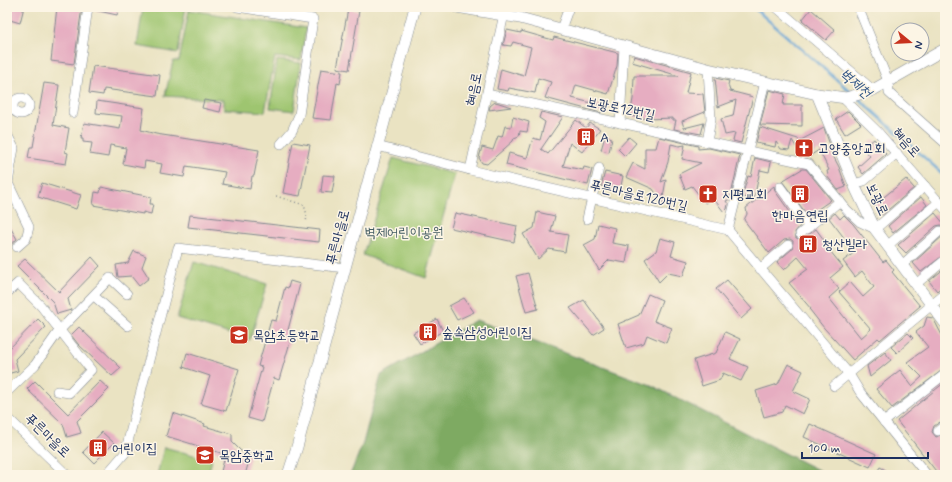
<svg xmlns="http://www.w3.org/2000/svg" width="952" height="482" font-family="Mynerve,'Poor Story',sans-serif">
  <rect width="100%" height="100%" fill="#fcf5e5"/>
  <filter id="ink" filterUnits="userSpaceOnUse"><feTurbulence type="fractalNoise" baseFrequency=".025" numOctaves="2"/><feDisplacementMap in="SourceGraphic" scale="8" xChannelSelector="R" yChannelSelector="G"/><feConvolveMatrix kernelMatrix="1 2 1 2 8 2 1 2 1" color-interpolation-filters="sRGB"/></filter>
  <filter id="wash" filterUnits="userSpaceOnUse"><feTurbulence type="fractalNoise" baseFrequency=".012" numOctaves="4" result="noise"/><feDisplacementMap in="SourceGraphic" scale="16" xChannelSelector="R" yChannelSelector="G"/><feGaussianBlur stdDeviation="0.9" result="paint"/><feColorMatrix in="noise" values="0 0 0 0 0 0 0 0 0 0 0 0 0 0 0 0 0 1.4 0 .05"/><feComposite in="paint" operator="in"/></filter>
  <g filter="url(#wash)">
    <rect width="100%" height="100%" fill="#eae3c2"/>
    <g fill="#9ec570" stroke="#5c7a67">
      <polygon points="143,7 186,7 178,53 137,46"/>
      <polygon points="189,10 306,28 301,60 275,57 265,112 224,109 224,100 165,96 173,61 179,61"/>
      <polygon points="277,60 301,63 294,111 270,108"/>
      <polygon points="393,158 455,174 426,278 363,255"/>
      <polygon points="194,262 267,284 250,340 177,318"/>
      <polygon points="164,447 212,460 208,475 157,475"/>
    </g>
    <polygon fill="#7eaa62" stroke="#4c6c60" points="476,320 651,385 828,475 350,475 363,443 381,375"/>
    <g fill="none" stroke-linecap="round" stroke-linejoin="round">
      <g stroke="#62a4d6" stroke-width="2.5">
        <polyline points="753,7 852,93"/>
        <polyline points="858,98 945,176"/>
      </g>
    </g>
    <g id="blocks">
      <g fill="#e6adc1">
        <polygon points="12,7 24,7 20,23 10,20"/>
        <polygon points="57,7 82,7 74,64 51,61"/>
        <polygon points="94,7 119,7 117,15 94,10"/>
        <polygon points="348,9 359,11 349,70 337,68"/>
        <polygon points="811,9 835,30 826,40 802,20"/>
        <polygon points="507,30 521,33 521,31 553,40 554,37 618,53 617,66 608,94 576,85 572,98 603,106 601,113 545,98 551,82 538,78 535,93 509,88 508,91 497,89 501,69 524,76 531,47 513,42 511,46 503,45"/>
        <polygon points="634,56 691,72 686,93 703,94 705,112 682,121 684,128 704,123 701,134 674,129 676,120 673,120 673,118 648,119 630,116 633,99 634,76 679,76 632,62"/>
        <polygon points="93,66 160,75 157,96 104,89 103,95 89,93"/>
        <polygon points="321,69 342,72 340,84 337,83 331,120 312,118"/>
        <polygon points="715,78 729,81 728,85 730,91 753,97 741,143 733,141 735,133 725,135 721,119 733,116 736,100 718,107"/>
        <polygon points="44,83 59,85 53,125 69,128 65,152 68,153 66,164 28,158 30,147 33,147"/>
        <polygon points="769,90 785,94 783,105 802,105 802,126 760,125"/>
        <polygon points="204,100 222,103 220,112 202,108"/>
        <polygon points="97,101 144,108 141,130 156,134 259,150 254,176 252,176 250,189 222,184 225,172 186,166 184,177 160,173 162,164 145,161 144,168 123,164 126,148 110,145 108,157 90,154 92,143 83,142 83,138 81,138 84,123 120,129 122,116 96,113"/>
        <polygon points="495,102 499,103 511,107 489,110 490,106"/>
        <polygon points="848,111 861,124 845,134 836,119"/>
        <polygon points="541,112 563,117 541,149 548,154 576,120 586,128 590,123 600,129 582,152 570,143 563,166 583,170 584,167 592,169 588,185 506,165 509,153 527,158 533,138 540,140 545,122 539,118"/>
        <polygon points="513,117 529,122 527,132 520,131 519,136 514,138 513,141 487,164 482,163 479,158 482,147 493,150 498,136 502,137 505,126 511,127"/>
        <polygon points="760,127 801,140 824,128 830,145 828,146 839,167 846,187 838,190 827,176 828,175 827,171 829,170 819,150 808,157 801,155 792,140 789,150 781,149 776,142 775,147 756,143"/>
        <polygon points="605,136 612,138 609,152 601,150"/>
        <polygon points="629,137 636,143 625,156 618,149"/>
        <polygon points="659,137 698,146 698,149 709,148 740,155 730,199 726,201 728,204 727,209 724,212 713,198 705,203 692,186 685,189 679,174 701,163 682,159 685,145 679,146 671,144 668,162 661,182 666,180 662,203 653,189 626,177 633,163 645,169 645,148 656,148"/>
        <polygon points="874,139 886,154 863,174 858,167 870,156 863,148"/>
        <polygon points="293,142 310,145 300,196 283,193"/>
        <polygon points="755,158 771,162 769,172 760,170 754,199 742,197 748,176 751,177"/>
        <polygon points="802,169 806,169 831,200 808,216 782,181"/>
        <polygon points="605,172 623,176 620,191 601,186"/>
        <polygon points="323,175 335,176 332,193 321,192"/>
        <polygon points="906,179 914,188 882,215 874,205"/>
        <polygon points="42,183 81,195 76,209 38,197"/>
        <polygon points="774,186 775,191 800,226 795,232 796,238 803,239 816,229 824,240 822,241 843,267 830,278 839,289 829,298 861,338 871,329 839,292 850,282 863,297 874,287 862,271 855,277 843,261 855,252 829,218 835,213 840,219 844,215 853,224 883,262 886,260 894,270 892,272 920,306 880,340 878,338 853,360 824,328 810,310 811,309 789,283 808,269 798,257 784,270 777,262 792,249 793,241 790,239 784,240 769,253 744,220 747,214 746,208"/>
        <polygon points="101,187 151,197 150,204 153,204 151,214 143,212 143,214 93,205 95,192 100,193"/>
        <polygon points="921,197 927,205 893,233 888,226"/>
        <polygon points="537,212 555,216 551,232 568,235 565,252 549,249 538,259 523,234 534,228"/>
        <polygon points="455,213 517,226 514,242 451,228"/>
        <polygon points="935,213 945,225 945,228 941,225 936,226 906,253 898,245"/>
        <polygon points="190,215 320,230 319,242 188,227"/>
        <polygon points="7,222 17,239 7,248"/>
        <polygon points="598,224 615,228 612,243 629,246 626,263 609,260 599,270 584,245 595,239"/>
        <polygon points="945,234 945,254 921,272 913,263"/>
        <polygon points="660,238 675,242 671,256 688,261 683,276 668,273 659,282 645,259 656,251"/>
        <polygon points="134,251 146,256 142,267 149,278 139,286 131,276 118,277 116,265 128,263"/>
        <polygon points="92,257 100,266 68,299 71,310 57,314 53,302 17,266 25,259 59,292"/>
        <polygon points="945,268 945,284 937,291 929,281"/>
        <polygon points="528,273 538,309 526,312 516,276"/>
        <polygon points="727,280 752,309 741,319 716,289"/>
        <polygon points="290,281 300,284 288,330 293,332 279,380 274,378 262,422 248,418 262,367 258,366 271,320 276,321 285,287 288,288"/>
        <polygon points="648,294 662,300 654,321 672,328 666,343 647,335 644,343 626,348 618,324 639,315"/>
        <polygon points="464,298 474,312 457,320 449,306"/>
        <polygon points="584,300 604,328 593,335 570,308"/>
        <polygon points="927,317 933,318 945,341 945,368 892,408 876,389 900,370 912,386 922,377 907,362 928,347 916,332 924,326"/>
        <polygon points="38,319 46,327 15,359 18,371 7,374 7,351"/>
        <polygon points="437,319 443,331 420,344 413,333"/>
        <polygon points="79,327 121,368 112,376 78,344 71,335"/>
        <polygon points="725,332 740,339 730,359 748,367 741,381 723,373 720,380 702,386 694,360 716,353"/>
        <polygon points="908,333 913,338 897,353 891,347"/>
        <polygon points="885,352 891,360 870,377 867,366"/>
        <polygon points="187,353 239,369 226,411 201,404 210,376 183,367"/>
        <polygon points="788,364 803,371 793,391 810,399 803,414 785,405 782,412 764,417 756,391 778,384"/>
        <polygon points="35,381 68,414 100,381 109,389 77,421 81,433 67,437 63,424 27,389"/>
        <polygon points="945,382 945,419 934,426 932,432 936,437 945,433 945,475 939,475 897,421"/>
        <polygon points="173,413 205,424 204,426 232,434 232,442 241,451 251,454 245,475 220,475 224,460 221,453 166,436"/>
        <polygon points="810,424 876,454 870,467 804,437"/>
        <polygon points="102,432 114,443 94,463 83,452"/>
        <polygon points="880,467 895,475 875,475"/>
      </g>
    </g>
  </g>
  <g filter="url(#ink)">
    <use href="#blocks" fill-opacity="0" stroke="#828990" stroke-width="1"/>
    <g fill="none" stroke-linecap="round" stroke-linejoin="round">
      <defs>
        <g id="minor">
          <polyline points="237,7 313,19 299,115 292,131 281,144"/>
          <polyline points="776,7 873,90"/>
          <polyline points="858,7 888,81 889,93 945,143"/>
          <polyline points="561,29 569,7"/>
          <polyline points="487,94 809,164 847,210 860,222 875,229 925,186"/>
          <polyline points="842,97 877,131 945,209"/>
          <circle cx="21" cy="106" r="8"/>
          <polyline points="73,113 88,7"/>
          <polyline points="620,123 624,46"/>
          <polyline points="7,134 14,148 8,183 29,227 26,239 17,247"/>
          <polyline points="707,142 711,119 708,69"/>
          <polyline points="377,146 470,170 728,230 849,374 860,392 927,475"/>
          <polyline points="470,170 504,14"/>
          <polyline points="854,184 864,181 897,153"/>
          <polyline points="780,187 809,227"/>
          <polyline points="587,219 599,168"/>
          <polyline points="728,230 765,82"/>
          <polyline points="800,234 840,201"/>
          <polyline points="887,246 939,202"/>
          <polyline points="902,265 940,231"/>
          <polyline points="760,269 788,245"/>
          <polyline points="916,284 945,260"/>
          <polyline points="7,293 18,283 41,306 91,370 69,393 57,391"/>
          <polyline points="94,296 128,326"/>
          <polyline points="834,386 945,294"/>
          <polyline points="7,392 35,365 59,331 110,278 127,294"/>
          <polyline points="7,417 67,475"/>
          <polyline points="884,422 945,374"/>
          <polyline points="938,431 945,425"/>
          <polyline points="106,475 125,453 178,248 345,268"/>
        </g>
        <g id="major">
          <polyline points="457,7 520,18 708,69 817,94 846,98 873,90 945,49"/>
          <polyline points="817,94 856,189 875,229 945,323"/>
          <polyline points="288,475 297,447 415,7"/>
        </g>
      </defs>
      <use href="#minor" stroke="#828990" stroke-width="10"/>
      <use href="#major" stroke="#828990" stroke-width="12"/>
      <polyline stroke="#828990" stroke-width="1.5" stroke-dasharray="1 3" stroke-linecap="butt" points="276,196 304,205 307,215 306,223"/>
      <use href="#minor" stroke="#fff" stroke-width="9"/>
      <use href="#major" stroke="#fff" stroke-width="11"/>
    </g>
  </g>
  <defs>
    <symbol id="building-square" viewBox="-11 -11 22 22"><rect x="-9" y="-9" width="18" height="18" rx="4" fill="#c8321e" stroke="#fcf5e5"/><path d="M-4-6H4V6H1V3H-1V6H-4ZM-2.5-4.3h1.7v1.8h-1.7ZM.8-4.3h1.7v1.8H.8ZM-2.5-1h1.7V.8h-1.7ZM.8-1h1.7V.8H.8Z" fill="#fff"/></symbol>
    <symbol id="church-square" viewBox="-11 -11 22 22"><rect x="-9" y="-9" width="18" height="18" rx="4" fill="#c8321e" stroke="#fcf5e5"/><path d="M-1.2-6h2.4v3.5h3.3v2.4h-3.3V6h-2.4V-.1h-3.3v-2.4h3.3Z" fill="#fff"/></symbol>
    <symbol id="school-square" viewBox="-11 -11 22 22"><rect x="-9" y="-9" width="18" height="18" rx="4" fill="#c8321e" stroke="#fcf5e5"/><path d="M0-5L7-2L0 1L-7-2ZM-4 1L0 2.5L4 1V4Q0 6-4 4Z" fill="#fff"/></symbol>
  </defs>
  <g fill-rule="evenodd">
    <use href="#building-square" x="575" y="126" width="22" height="22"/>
    <use href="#church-square" x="793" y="137" width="22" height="22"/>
    <use href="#church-square" x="697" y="183" width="22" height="22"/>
    <use href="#building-square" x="789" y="183" width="22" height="22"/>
    <use href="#building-square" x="797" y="233" width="22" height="22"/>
    <use href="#building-square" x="417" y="321" width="22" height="22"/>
    <use href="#school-square" x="228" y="324" width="22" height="22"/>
    <use href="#building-square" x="87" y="437" width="22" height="22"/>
    <use href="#school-square" x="194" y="444" width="22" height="22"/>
  </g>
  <g text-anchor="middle" stroke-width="3" stroke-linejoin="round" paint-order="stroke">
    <g font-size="14" fill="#1b2f5e" stroke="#fcf5e5">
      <text transform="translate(473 89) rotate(-78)" y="5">혜음로</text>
      <text transform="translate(621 108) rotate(12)" y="5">보광로12번길</text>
      <text transform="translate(907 142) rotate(49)" y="5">혜음로</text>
      <text transform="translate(639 195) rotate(13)" y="5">푸른마을로120번길</text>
      <text transform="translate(878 199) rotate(65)" y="5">보광로</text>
      <text transform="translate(337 237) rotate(-75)" y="5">푸른마을로</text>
      <text transform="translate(48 435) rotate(44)" y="5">푸른마을로</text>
    </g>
    <g font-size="14" fill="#1b2f5e" stroke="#fcf5e5" text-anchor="start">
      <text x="600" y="142">A</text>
      <text x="818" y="153">고양중앙교회</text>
      <text x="722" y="199">지평교회</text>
      <text x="800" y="220" text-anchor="middle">한마음연립</text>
      <text x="822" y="249">청산빌라</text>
      <text x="442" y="337">숲속삼성어린이집</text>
      <text x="253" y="340">목암초등학교</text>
      <text x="112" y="453">어린이집</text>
      <text x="219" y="460">목암중학교</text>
    </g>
    <g font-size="14" fill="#425c63" stroke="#fcf5e5">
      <text x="404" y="237">벽제어린이공원</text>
    </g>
    <g font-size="15" font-style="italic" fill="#345888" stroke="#fcf5e5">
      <text transform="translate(856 83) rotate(41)" y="5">벽제천</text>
    </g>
  </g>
  <rect width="952" height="482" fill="none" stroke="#fcf5e5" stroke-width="24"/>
  <g transform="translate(910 42) rotate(108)"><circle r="19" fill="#fcf5e5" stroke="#a2a6af"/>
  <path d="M0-3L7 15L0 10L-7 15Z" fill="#c8321e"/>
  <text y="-6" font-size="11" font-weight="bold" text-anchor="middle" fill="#1b2f5e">N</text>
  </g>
  <path d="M802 452v6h126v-6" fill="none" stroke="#1b2f5e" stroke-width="2"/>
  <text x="808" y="452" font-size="12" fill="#1b2f5e" stroke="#fcf5e5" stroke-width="3" paint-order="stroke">100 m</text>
</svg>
